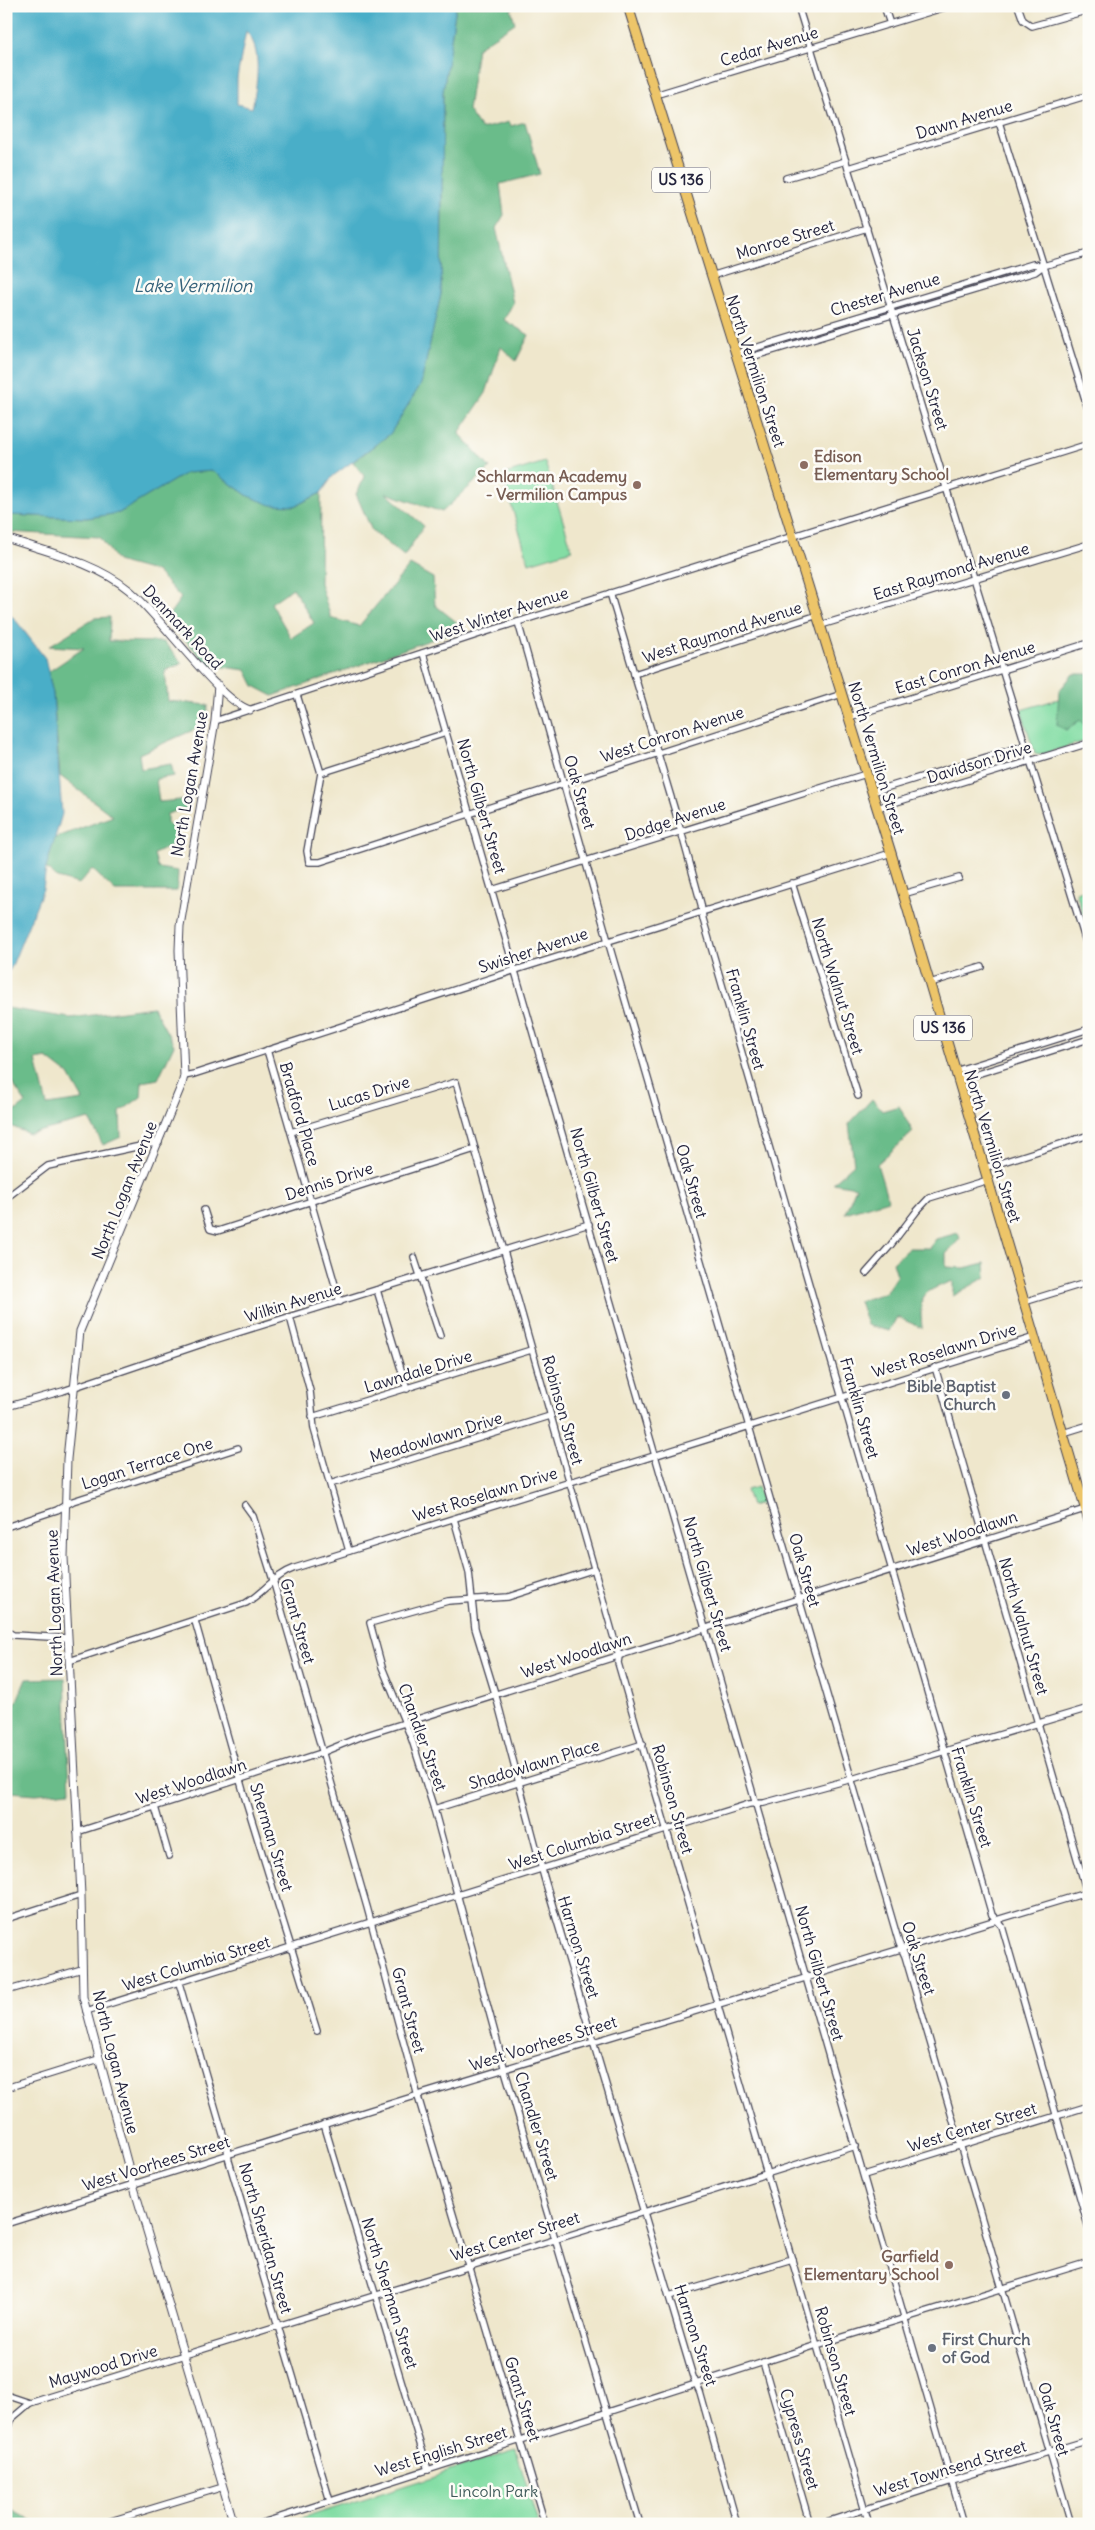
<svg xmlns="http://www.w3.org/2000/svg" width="1095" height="2530" font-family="Delius,sans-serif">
  <rect width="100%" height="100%" fill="#fdfcf7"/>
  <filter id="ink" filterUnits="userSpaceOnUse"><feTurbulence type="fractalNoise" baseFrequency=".02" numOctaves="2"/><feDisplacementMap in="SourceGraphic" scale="10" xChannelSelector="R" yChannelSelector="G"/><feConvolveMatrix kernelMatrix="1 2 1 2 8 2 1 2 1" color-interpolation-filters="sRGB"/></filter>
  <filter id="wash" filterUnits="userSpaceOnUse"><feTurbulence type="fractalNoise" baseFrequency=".0096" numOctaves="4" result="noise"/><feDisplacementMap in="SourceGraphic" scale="20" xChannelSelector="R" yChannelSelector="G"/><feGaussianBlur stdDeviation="1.12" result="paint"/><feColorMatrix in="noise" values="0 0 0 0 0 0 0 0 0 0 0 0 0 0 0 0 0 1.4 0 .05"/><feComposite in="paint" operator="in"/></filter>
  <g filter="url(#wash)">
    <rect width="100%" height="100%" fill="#efe7cc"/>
    <g fill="#83dda4" stroke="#528070">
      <polygon points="545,462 572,550 529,563 502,475"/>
      <polygon points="1089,690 1089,740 1039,755 1035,754 1021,710"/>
      <polygon points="1089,888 1089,935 1076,892"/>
      <polygon points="757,1487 762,1503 751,1506 746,1490"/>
      <polygon points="516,2450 538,2524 285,2524"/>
    </g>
    <g fill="#6abc8a" stroke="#466f62" fill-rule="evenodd">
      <polygon points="456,6 518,6 511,9 515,23 477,48 468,110 481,129 509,122 511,126 525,122 540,174 500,184 504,215 496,228 513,303 504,320 529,335 516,361 501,347 486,393 459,433 490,468 442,512 386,493 424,526 404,556 372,531 356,494 365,477 353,462 390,434 421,383 441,294 443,92"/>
      <path d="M 213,471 L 248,496 L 295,506 L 321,493 L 320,583 L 331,618 L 359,626 L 410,565 L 433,578 L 435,605 L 464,628 L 273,696 L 254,686 L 246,670 L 208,665 L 166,619 L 181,598 L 157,572 L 117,561 L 100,537 L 6,532 L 6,515 L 87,518 L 119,513 L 186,473 ZM 293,588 L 314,623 L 291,638 L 271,603 Z"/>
      <polygon points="110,617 109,641 164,642 182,663 165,671 168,701 208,705 207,724 139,754 141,769 171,764 174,776 156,779 159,802 191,799 189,807 167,814 167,822 182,840 154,854 158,868 178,871 177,891 115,891 92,869 79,884 57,878 46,868 55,838 113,816 60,776 53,694 48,672 84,648 49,646 94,618"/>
      <polygon points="1073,674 1089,674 1089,730 1080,720 1066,730 1057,725 1059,691"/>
      <path d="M 153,1007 L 174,1045 L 158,1079 L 142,1082 L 141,1097 L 120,1112 L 121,1137 L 103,1145 L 89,1119 L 29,1134 L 6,1124 L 6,1118 L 26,1103 L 6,1074 L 7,1008 L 70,1018 ZM 47,1058 L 69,1075 L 83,1100 L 47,1105 L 36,1060 Z"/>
      <polygon points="872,1099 882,1111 899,1106 913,1132 877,1164 888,1200 845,1213 856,1187 833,1183 854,1164 849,1124"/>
      <path d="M 958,1233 L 960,1239 L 946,1254 L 946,1267 L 964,1268 L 985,1263 L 986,1277 L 953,1296 L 953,1281 C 921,1293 919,1293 922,1328 L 897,1317 L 889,1331 L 867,1325 L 859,1301 L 885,1293 L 897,1275 L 893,1262 L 909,1248 L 929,1248 L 936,1239 Z"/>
      <polygon points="65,1678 70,1791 36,1794 10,1792 6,1779 6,1695 16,1703 26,1679"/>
      <polygon points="6,2507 37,2524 6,2524"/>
    </g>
    <g fill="#49aec8" stroke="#366882" fill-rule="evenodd">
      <path d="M 6,6 L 456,6 L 443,92 L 441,294 L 421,384 L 390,434 L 333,476 L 321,493 L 295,506 L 271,505 L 248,496 L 213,471 L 186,473 L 119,513 L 87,518 L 6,515 ZM 246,31 C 263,49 257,85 252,108 L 237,104 L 237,78 Z"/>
      <polygon points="6,613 14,618 45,658 53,694 62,814 46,868 43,889 11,968 6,974"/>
    </g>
  </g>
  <g filter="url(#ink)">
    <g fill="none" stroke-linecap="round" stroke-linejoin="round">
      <defs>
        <g id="minor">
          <polyline points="798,6 1089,952"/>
          <polyline points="884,6 890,24"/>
          <polyline points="1018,6 1023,20 1032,26 1089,10"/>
          <polyline points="655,95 949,6"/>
          <polyline points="999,122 1089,412"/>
          <polyline points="848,168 1089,95"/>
          <polyline points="786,178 846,161"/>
          <polyline points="711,276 867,228"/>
          <polyline points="735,354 1033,264 1043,266"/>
          <polyline points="738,361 1035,272 1043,266 1089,253"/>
          <polyline points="610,593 681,831 701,904 703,919 992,1915 1002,1926 1089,2229"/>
          <polyline points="518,622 608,941 899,1943 905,1956 1071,2524"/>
          <polyline points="821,625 1089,544"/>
          <polyline points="423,653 964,2524"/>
          <polyline points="634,674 818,615"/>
          <polyline points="297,695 321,773 307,851 309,862 320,862 842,694"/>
          <polyline points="849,717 1089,643"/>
          <polyline points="215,721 492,630 1089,444"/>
          <polyline points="321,773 446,733"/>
          <polyline points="872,792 1026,745"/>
          <polyline points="877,808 1089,743"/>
          <polyline points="792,883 858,1096"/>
          <polyline points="492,890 866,774"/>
          <polyline points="903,894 959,878"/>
          <polyline points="930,983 982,967"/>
          <polyline points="267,1050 340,1302"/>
          <polyline points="955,1071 1089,1029"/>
          <polyline points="184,1076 194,1074 522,968 891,853"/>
          <polyline points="958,1080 1089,1039"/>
          <polyline points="291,1132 456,1082 619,1656 618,1663 869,2524"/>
          <polyline points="984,1168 1089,1135"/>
          <polyline points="6,1198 48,1166 159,1142"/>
          <polyline points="204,1210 210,1229 218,1231 475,1149"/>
          <polyline points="414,1257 440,1336"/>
          <polyline points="866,1273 890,1246 916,1212 929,1198 988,1180"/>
          <polyline points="377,1290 407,1389"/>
          <polyline points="1024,1302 1089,1282"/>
          <polyline points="290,1317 310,1391 314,1429 349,1551"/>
          <polyline points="935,1367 1085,1886 1089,1892"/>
          <polyline points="6,1407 63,1391 211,1341 589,1224"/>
          <polyline points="312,1417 531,1350"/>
          <polyline points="1063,1433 1089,1425"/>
          <polyline points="330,1484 550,1416"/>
          <polyline points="245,1505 253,1516 273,1580 367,1907 419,2100 545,2524"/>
          <polyline points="454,1519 469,1572 475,1628 497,1700 544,1877 693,2377 700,2392 737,2524"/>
          <polyline points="6,1527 57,1510 73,1501 238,1448"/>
          <polyline points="595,1569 508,1597 448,1601 370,1623 382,1667 412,1740 434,1809 506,2074 640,2524"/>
          <polyline points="195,1621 245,1798 317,2031"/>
          <polyline points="6,1631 13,1635 68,1638"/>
          <path d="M 69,1661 L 246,1603 C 264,1592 275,1575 295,1568 L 1035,1337"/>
          <polyline points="155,1807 169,1856"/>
          <polyline points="434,1809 643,1744"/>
          <polyline points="77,1832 321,1753 360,1737 1085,1509"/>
          <polyline points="6,1919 81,1895"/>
          <polyline points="179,1983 227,2148 229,2161 330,2501"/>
          <polyline points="6,1991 82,1969"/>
          <polyline points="86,2011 749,1804 764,1803 852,1779 1089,1708"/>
          <polyline points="6,2088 99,2059"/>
          <polyline points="324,2124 428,2470"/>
          <polyline points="864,2175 1089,2106"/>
          <polyline points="6,2224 412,2097 1089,1892"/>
          <polyline points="669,2296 792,2259"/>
          <polyline points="763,2362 810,2524"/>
          <polyline points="6,2395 30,2403"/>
          <polyline points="6,2397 10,2420"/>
          <polyline points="6,2436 10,2420 30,2403 856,2146"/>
          <polyline points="101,2524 223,2487"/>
          <polyline points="259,2524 817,2345 1089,2262"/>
          <polyline points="820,2524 952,2481 1089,2440"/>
        </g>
        <g id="tertiary">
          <path d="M 6,538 C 47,552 95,562 129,590 C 160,615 219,701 250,710"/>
          <polyline points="218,685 215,721 180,926 179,950 184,1076 182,1084 80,1331 67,1459 64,1557 81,1895 83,1997 133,2184 234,2524"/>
        </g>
        <polyline id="primary" points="628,6 891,853 1089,1521"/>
      </defs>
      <use href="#minor" stroke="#414051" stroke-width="8"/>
      <use href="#tertiary" stroke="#414051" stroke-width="9"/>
      <use href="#primary" stroke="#414051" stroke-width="11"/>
      <use href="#minor" stroke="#fff" stroke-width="5.5"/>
      <use href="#tertiary" stroke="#fff" stroke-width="7"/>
      <use href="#primary" stroke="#edc569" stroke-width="9"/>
    </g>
  </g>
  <g fill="#8d6e63" stroke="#fdfcf7" stroke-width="2">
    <circle cx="804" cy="465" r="5"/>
    <circle cx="637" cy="485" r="5"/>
    <circle cx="949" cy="2265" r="5"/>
  </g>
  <g fill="#6b7280" stroke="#fdfcf7" stroke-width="2">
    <circle cx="1006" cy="1395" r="5"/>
    <circle cx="932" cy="2348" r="5"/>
  </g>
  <g text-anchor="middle" stroke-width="5" stroke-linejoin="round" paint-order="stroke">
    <g fill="#fdfcf7" stroke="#646373" stroke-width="1">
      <rect x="652" y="167.5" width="58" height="25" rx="4"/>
      <rect x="914" y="1015.5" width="58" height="25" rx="4"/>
    </g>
    <g font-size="15" font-weight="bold" fill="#22223b">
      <text x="681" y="185">US 136</text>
      <text x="943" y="1033">US 136</text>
    </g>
    <g font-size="16" fill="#22223b" stroke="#fdfcf7">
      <text transform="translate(769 46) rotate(-17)" y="6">Cedar Avenue</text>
      <text transform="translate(964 119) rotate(-17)" y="6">Dawn Avenue</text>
      <text transform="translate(785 239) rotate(-17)" y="6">Monroe Street</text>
      <text transform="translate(885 294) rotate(-17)" y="6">Chester Avenue</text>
      <text transform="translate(756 371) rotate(72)" y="6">North Vermilion Street</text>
      <text transform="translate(928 379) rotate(73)" y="6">Jackson Street</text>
      <text transform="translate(951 571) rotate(-17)" y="6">East Raymond Avenue</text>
      <text transform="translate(499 614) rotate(-18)" y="6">West Winter Avenue</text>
      <text transform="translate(183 627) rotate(47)" y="6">Denmark Road</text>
      <text transform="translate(722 632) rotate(-18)" y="6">West Raymond Avenue</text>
      <text transform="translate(965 667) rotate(-17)" y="6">East Conron Avenue</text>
      <text transform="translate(672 734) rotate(-18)" y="6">West Conron Avenue</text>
      <text transform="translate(877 758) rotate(73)" y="6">North Vermilion Street</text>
      <text transform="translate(979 762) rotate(-17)" y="6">Davidson Drive</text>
      <text transform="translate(189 784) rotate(-80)" y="6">North Logan Avenue</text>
      <text transform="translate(580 792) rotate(74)" y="6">Oak Street</text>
      <text transform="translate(482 806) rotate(74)" y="6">North Gilbert Street</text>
      <text transform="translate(675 819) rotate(-18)" y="6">Dodge Avenue</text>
      <text transform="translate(533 950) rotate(-18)" y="6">Swisher Avenue</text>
      <text transform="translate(838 986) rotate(73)" y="6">North Walnut Street</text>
      <text transform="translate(746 1019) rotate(74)" y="6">Franklin Street</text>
      <text transform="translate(369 1093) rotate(-17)" y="6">Lucas Drive</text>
      <text transform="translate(300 1114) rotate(74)" y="6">Bradford Place</text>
      <text transform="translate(993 1146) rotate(73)" y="6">North Vermilion Street</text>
      <text transform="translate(329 1181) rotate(-18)" y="6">Dennis Drive</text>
      <text transform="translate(692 1181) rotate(74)" y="6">Oak Street</text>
      <text transform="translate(124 1190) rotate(-68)" y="6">North Logan Avenue</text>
      <text transform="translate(595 1195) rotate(74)" y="6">North Gilbert Street</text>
      <text transform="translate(293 1302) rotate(-17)" y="6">Wilkin Avenue</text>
      <text transform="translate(944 1350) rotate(-17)" y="6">West Roselawn Drive</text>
      <text transform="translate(418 1371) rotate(-17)" y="6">Lawndale Drive</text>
      <text transform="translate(860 1408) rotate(74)" y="6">Franklin Street</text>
      <text transform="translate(563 1410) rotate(74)" y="6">Robinson Street</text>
      <text transform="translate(436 1437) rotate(-17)" y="6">Meadowlawn Drive</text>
      <text transform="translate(147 1463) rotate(-18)" y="6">Logan Terrace One</text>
      <text transform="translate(485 1494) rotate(-17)" y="6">West Roselawn Drive</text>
      <text transform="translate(962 1533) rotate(-18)" y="6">West Woodlawn</text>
      <text transform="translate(805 1570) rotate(74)" y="6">Oak Street</text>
      <text transform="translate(708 1584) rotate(74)" y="6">North Gilbert Street</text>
      <text transform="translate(54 1603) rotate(-92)" y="6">North Logan Avenue</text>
      <text transform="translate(298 1621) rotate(74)" y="6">Grant Street</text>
      <text transform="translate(1024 1626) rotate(74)" y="6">North Walnut Street</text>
      <text transform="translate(576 1655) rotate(-18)" y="6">West Woodlawn</text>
      <text transform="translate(423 1737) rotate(70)" y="6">Chandler Street</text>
      <text transform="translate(534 1764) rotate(-17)" y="6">Shadowlawn Place</text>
      <text transform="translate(191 1781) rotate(-18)" y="6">West Woodlawn</text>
      <text transform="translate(972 1797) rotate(73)" y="6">Franklin Street</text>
      <text transform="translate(673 1799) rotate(74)" y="6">Robinson Street</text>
      <text transform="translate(272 1837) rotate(73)" y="6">Sherman Street</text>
      <text transform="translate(582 1841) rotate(-18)" y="6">West Columbia Street</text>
      <text transform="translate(579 1947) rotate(73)" y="6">Harmon Street</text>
      <text transform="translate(919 1958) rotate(72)" y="6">Oak Street</text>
      <text transform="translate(196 1963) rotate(-17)" y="6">West Columbia Street</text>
      <text transform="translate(820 1973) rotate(74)" y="6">North Gilbert Street</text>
      <text transform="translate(409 2010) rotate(75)" y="6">Grant Street</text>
      <text transform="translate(543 2043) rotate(-17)" y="6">West Voorhees Street</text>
      <text transform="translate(116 2062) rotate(76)" y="6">North Logan Avenue</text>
      <text transform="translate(537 2126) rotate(73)" y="6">Chandler Street</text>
      <text transform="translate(972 2127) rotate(-17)" y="6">West Center Street</text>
      <text transform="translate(156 2163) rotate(-17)" y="6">West Voorhees Street</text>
      <text transform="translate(515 2236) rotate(-17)" y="6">West Center Street</text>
      <text transform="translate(266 2238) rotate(74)" y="6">North Sheridan Street</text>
      <text transform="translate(390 2293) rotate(73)" y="6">North Sherman Street</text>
      <text transform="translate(696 2335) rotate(72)" y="6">Harmon Street</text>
      <text transform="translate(836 2361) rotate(74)" y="6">Robinson Street</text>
      <text transform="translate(103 2366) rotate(-17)" y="6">Maywood Drive</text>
      <text transform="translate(523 2399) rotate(73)" y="6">Grant Street</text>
      <text transform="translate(1054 2419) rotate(74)" y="6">Oak Street</text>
      <text transform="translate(800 2439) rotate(74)" y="6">Cypress Street</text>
      <text transform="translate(441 2451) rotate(-17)" y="6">West English Street</text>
      <text transform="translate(950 2468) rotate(-17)" y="6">West Townsend Street</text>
    </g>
    <g font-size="16" font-weight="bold" fill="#785e54" stroke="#fdfcf7" text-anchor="end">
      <text x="814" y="462" text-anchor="start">Edison<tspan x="814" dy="18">Elementary School</tspan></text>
      <text x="627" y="482">Schlarman Academy<tspan x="627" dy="18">- Vermilion Campus</tspan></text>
      <text x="939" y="2262">Garfield<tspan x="939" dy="18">Elementary School</tspan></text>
    </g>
    <g font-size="16" font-weight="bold" fill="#5b616d" stroke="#fdfcf7" text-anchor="end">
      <text x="996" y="1392">Bible Baptist<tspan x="996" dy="18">Church</tspan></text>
      <text x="942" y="2345" text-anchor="start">First Church<tspan x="942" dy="18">of God</tspan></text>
    </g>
    <g font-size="16" fill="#3f5a5a" stroke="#fdfcf7">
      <text x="494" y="2497">Lincoln Park</text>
    </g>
    <g font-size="18" font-style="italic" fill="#34617a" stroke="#fdfcf7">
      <text x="193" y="292">Lake Vermilion</text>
    </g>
  </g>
  <rect width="1095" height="2530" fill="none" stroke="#fdfcf7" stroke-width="25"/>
</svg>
